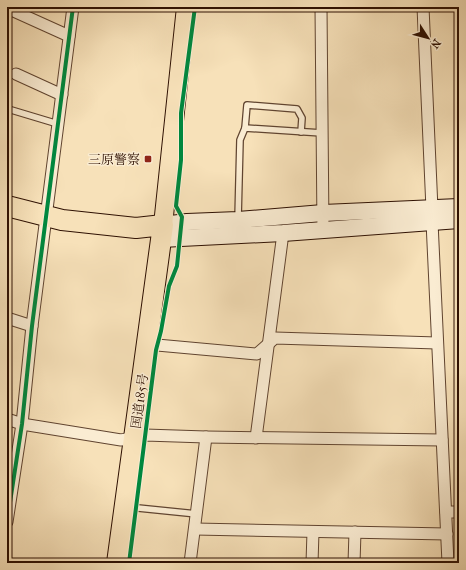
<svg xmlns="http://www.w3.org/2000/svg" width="466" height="570" font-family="'IM FELL French Canon','Noto Serif JP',serif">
  <rect width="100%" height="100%" fill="#f7e1b9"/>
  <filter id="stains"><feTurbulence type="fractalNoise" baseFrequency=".005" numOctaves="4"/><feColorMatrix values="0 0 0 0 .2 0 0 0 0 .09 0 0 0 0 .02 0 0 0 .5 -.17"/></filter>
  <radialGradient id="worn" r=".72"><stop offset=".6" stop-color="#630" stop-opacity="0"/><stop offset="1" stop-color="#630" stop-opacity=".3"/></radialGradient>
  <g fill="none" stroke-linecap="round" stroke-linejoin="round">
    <defs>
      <g id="lane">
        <polyline points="8,109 58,124"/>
        <polyline points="245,128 247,105 297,109 302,118 301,132"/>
        <polyline points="238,219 240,140 245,128 322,133"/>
        <polyline points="138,508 197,514"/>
      </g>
      <g id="street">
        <polyline points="321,7 323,230"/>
        <polyline points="423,7 432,209"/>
        <polyline points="7,8 69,36"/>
        <polyline points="16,74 62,95"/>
        <polyline points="432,222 448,563"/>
        <polyline points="7,318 32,326"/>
        <polyline points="146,344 257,354 275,338 437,343"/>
        <polyline points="7,419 22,424 121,440 145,435 206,437 442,440"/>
        <polyline points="256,438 283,233"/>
        <polyline points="446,512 459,512"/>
        <polyline points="7,522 22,424 32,326 73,7"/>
        <polyline points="195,529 447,534"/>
        <polyline points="190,563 206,437"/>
        <polyline points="312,563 313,532"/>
        <polyline points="354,563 355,532"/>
      </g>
      <g id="secondary">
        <polyline points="163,225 187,222 238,220 323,213 459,207"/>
        <polyline points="161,239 283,233 459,220"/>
      </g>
      <polyline id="primary" points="163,225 186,7"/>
      <polyline id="highway" points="7,206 62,220 136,228 163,225 117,563"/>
    </defs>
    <use href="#lane" stroke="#604430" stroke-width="8"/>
    <use href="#street" stroke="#604430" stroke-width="13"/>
    <use href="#secondary" stroke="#2e1002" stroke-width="18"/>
    <use href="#primary" stroke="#2e1002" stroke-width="20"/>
    <use href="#highway" stroke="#2e1002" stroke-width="22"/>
    <polyline stroke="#2e1002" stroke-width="2" stroke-dasharray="3 2" stroke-linecap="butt" points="171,280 177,266 179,251"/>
    <use href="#lane" stroke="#faecd2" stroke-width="5.5"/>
    <use href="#street" stroke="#faecd2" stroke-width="11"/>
    <use href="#secondary" stroke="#faecd2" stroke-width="16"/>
    <use href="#primary" stroke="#f7e1b9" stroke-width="18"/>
    <use href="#highway" stroke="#f7e1b9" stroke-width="20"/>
    <defs>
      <g id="cycleway">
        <polyline points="7,522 22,424 32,326 73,7"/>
        <polyline points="129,563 156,350 161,331 169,286 177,266 182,217 176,206 181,160 181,113 195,7"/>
      </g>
    </defs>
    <use href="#cycleway" stroke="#faecd2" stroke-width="6"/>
    <use href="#cycleway" stroke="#00873e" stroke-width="4"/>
  </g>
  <rect fill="#8f2418" stroke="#faecd2" stroke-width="1.5" x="144" y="155" width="8" height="8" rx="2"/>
  <g text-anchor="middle" stroke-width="3" stroke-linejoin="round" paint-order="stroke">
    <g font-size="13" fill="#2e1002" stroke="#faecd2" text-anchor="end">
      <text x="140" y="164">三原警察</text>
    </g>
    <g font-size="13" fill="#2e1002" stroke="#faecd2">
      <text transform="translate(139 401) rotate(-82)" y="5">国道185号</text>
    </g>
  </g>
  <rect width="466" height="570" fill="none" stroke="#f7e1b9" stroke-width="24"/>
  <rect x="8" y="8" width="450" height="554" fill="none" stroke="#2e1002" stroke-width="2"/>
  <rect x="12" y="12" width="442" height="546" fill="none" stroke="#2e1002"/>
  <g transform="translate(428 38) rotate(126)" stroke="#faecd2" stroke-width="3" paint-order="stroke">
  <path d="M0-3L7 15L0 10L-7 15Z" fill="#2e1002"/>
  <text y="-6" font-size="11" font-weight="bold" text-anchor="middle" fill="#2e1002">N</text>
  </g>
  <rect width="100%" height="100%" filter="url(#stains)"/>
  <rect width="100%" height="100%" fill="url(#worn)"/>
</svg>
